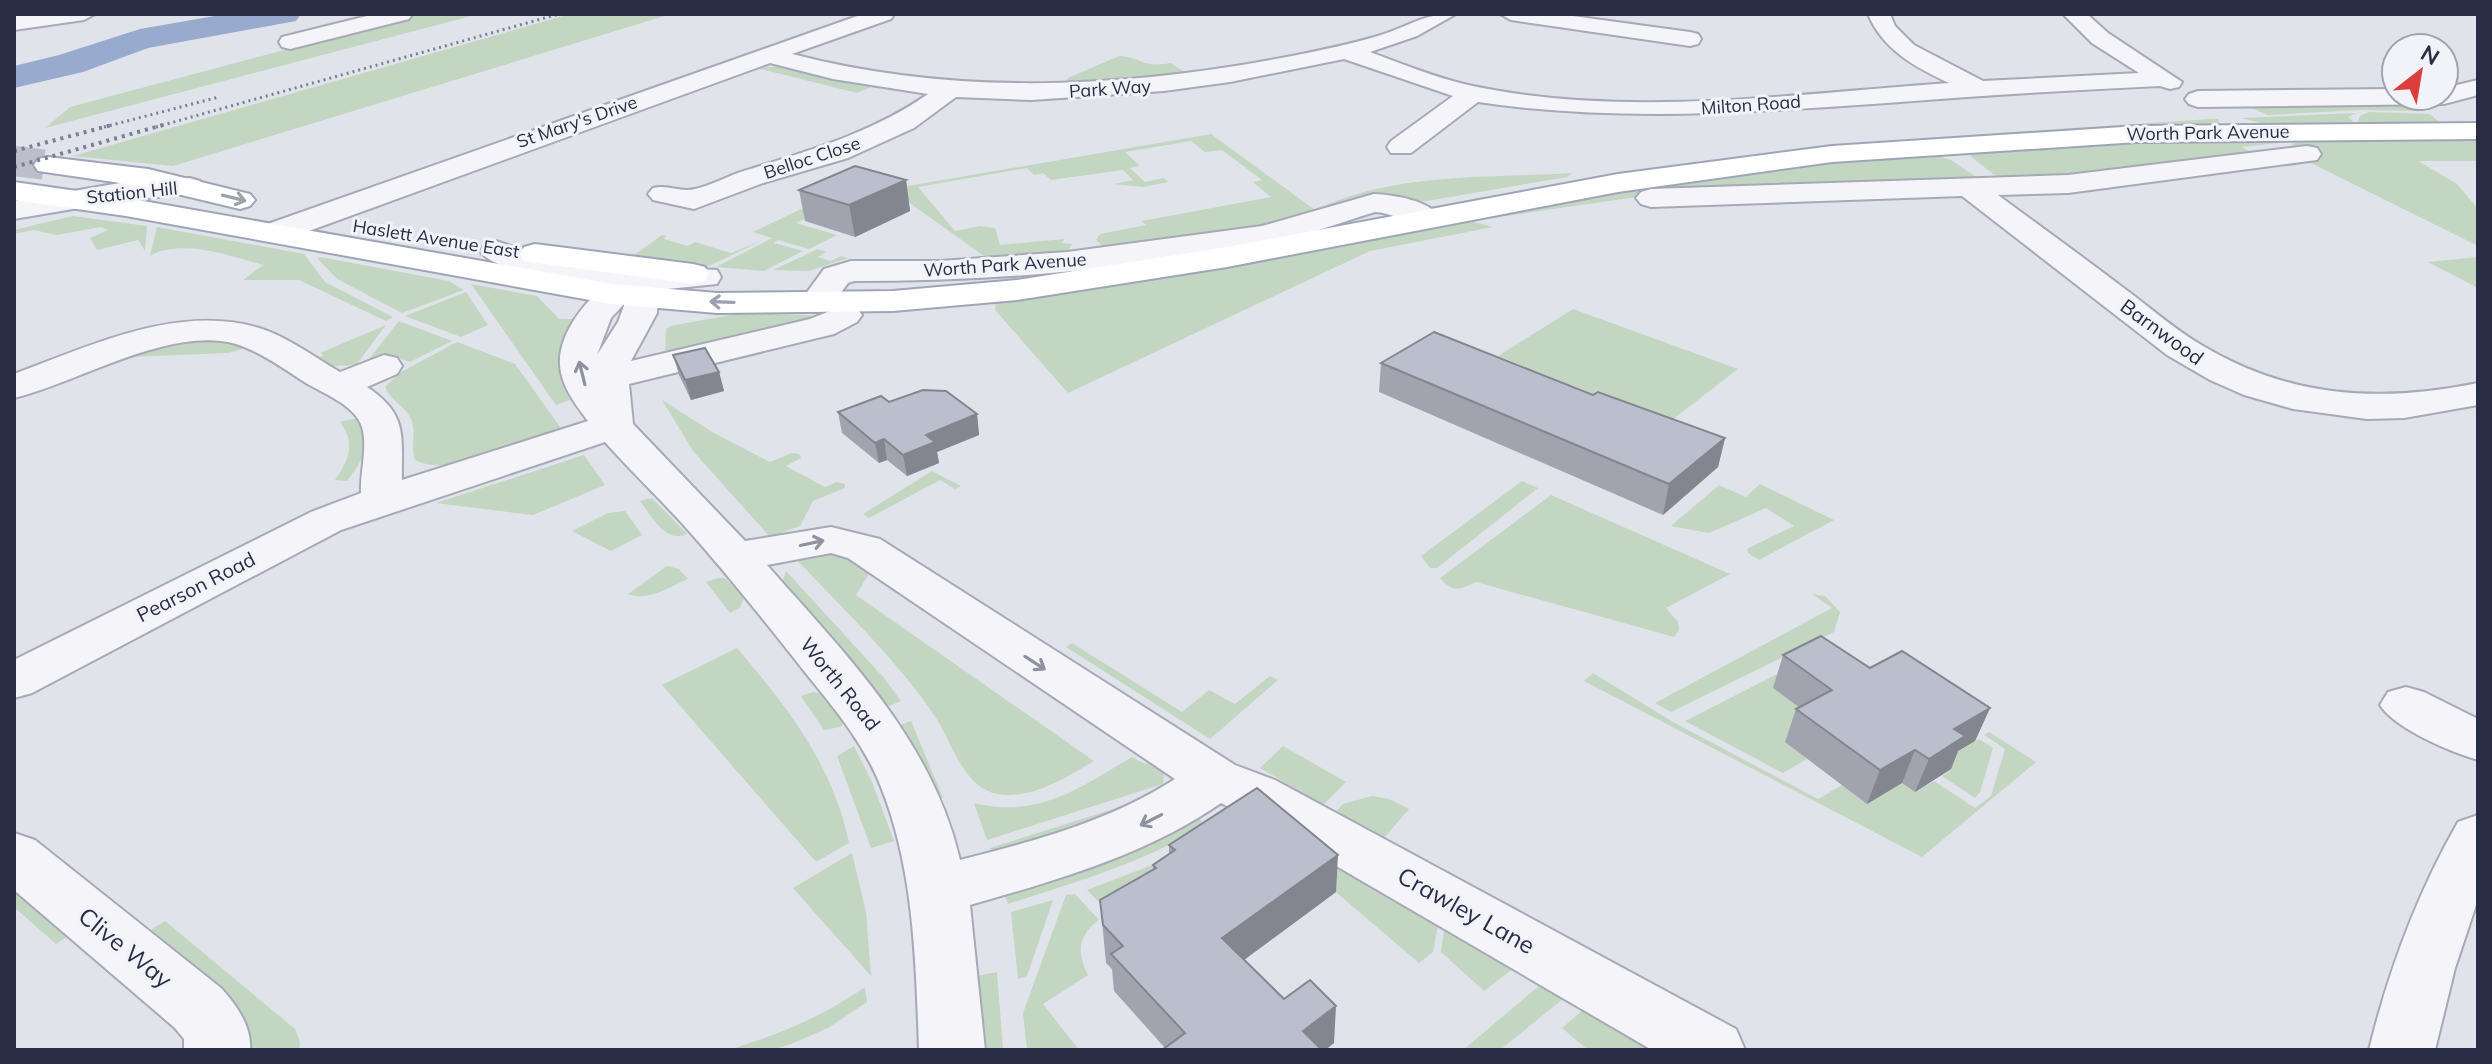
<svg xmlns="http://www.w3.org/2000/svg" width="2492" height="1064" font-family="Mulish,sans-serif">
  <rect width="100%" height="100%" fill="#e1e3eb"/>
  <g fill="#c3d6c1">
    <polygon points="420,14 479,14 45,128 70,107"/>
    <polygon points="570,14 671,14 173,166 73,156"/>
    <path d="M 1119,56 C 1144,58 1141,68 1171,63 L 1190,76 L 1064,84 L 1068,78 Z"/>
    <polygon points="783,66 871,87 857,93 757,68"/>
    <polygon points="2241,103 2401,104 2422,111 2361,110 2267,115"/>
    <polygon points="2369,112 2430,114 2438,121 2435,125 2367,126 2358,122 2360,116"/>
    <polygon points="2356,113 2348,117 2359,127 2276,127 2241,118"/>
    <path d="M 2210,119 L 2218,119 L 2220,126 L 1936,141 L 1422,211 L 1419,209 C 1525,189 1631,171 1738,158 C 1894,137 2053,130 2210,119 Z"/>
    <path d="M 1211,134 L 1315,210 C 1394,172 1488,178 1573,173 L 1567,177 L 1287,225 L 1106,249 L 1096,240 L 1100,234 L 1146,225 L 1142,221 L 1271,197 L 1253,182 L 1262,180 L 1222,150 L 1205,152 L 1191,141 L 1125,152 L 1140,166 L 1130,168 L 1145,182 L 1164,178 L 1168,182 L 1143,187 L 1114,184 L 1133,180 L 1123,170 L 1051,180 L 1043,173 L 1034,175 L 1027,168 L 918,187 L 955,231 L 980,226 L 995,228 L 1000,245 L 1064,239 L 1062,243 L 1072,244 L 1067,252 L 991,261 L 890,189 Z"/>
    <polygon points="2478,135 2478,161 2418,161 2457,184 2478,209 2478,246 2305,160 2317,158 2291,144 2310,139"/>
    <polygon points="2295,136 2279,143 2241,147 2258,155 2075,178 2006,178 1993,174 1970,156 1978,148"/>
    <polygon points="1932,154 1951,160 1979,179 1644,196 1492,218 1486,213 1531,204 1818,162"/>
    <polygon points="807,206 822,210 796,223 837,235 809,249 778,240 774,243 803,251 764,271 716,267 772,238 753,232"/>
    <polygon points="73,216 147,226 145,251 138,240 97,250 90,238 108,230 101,227 57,235 33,230 14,234 14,230"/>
    <polygon points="1463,219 1493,227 1370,251 1068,393 995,310 996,302 1012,297 1162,279 1259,262"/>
    <path d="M 157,227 L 304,254 L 325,282 L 393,317 L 386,321 L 299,280 L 243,280 L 263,265 C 232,256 180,238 150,256 Z"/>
    <polygon points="662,235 666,236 664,239 688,246 695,242 731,253 765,239 709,266 634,255"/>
    <polygon points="818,249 826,252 818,257 831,261 841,256 848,258 809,271 773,270"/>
    <polygon points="320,257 449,281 464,290 402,313 337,279 318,259"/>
    <polygon points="2478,257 2478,288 2428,262"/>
    <path d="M 471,284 L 537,296 L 559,319 L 573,319 C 577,355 549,357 570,400 L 556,405 Z"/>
    <polygon points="466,292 488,325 461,337 405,316"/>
    <polygon points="1573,309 1738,369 1668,423 1498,356"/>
    <polygon points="742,313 831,316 665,359 666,329 670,326"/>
    <polygon points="399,321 452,341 410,362 391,356 366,363"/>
    <polygon points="386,325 356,365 334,366 317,359 324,355 320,353"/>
    <polygon points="200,340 230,343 243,349 228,353 129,357 161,344"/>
    <path d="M 457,342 L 515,364 L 563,431 C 523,444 453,479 415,460 C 410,446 417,433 411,419 C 405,406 390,400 385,387 L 399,373 Z"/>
    <polygon points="662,400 714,433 770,462 792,453 799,454 801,458 786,466 825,487 837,482 845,484 845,488 813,501 800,526 770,537 693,451"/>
    <path d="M 357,418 C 374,441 363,461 347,481 L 335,480 C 349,460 356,443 340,422 Z"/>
    <polygon points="584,455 605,485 533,515 436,503"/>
    <polygon points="932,471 961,486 955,489 940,480 869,518 863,514"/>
    <polygon points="1522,481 1538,488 1437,568 1430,568 1421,556"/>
    <polygon points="1760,484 1834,520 1759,560 1748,553 1747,549 1794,526 1766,508 1709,533 1671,526 1719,485 1746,497"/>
    <path d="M 1551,495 L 1730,574 L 1666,608 L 1678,622 L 1679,630 L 1674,637 L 1476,582 C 1458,590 1454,593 1440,578 Z"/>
    <path d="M 652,498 L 687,534 C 665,544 652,516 640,501 Z"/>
    <polygon points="625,511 642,535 611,551 572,531 608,513"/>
    <path d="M 814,553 L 842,556 L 873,567 L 856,595 L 1094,761 C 1067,777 1031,800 997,794 C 964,787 953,746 938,721 C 902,665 843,609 797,560 Z"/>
    <path d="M 667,566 L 679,569 L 688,579 C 669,587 648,602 628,594 Z"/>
    <polygon points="786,571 884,678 901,701 889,706 782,583"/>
    <polygon points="718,578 725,578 744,597 740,608 730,613 706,582"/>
    <polygon points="1812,594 1825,596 1840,612 1834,632 1671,712 1655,703 1832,608"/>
    <polygon points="1072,643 1182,712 1209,690 1235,704 1270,676 1278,680 1210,739 1066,647"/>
    <path d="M 737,648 C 788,708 833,765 849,843 L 816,862 L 662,685 Z"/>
    <polygon points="1813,656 1821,723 1786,742 1807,759 1783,773 1685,721"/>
    <polygon points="1593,673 1673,722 1818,799 1842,785 1867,804 1902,783 1915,792 1934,781 1975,808 1991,796 2005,749 1984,735 1989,732 2036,762 1922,857 1584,681"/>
    <polygon points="813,692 827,695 844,723 840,727 824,730 801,696"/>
    <polygon points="911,721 943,798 931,798 898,726"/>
    <polygon points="1979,739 1993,748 1980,792 1975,798 1942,776 1951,770 1940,762"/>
    <polygon points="854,746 872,782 894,841 871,848 837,756"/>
    <polygon points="1283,746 1346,782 1323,805 1260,768"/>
    <path d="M 1132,757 L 1145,764 L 1151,761 L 1164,773 L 1163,784 L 987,840 L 974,803 C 1037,819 1080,788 1132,757 Z"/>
    <polygon points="1372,796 1389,799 1409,809 1384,838 1336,812 1343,804"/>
    <polygon points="1151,797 1153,805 994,856 990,848"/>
    <polygon points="1248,814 1439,920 1433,952 1419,963 1257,825 1107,910 1087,890 1160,862"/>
    <path d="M 1196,815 L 1205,825 C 1143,863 1076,882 1008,904 L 1003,891 Z"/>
    <polygon points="852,853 866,912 871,976 793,888"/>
    <polygon points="14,889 70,935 56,944 14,907"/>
    <path d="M 1075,894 L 1099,920 C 1077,936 1077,953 1088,975 L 1043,1004 L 1079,1050 L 1027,1050 L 1023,1013 L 1066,895 Z"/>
    <polygon points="1053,900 1027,976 1018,979 1011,912"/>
    <polygon points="165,921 295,1029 300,1042 299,1050 239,1050 150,936 152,929"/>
    <polygon points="1445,923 1519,964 1484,991 1441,952"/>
    <polygon points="997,972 1003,1050 980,1050 976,976"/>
    <polygon points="1546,980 1569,994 1500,1050 1463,1050"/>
    <path d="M 865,987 L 867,1002 L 828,1028 L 791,1044 L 772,1050 L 728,1050 C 778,1035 822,1017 865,987 Z"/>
    <polygon points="1590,1004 1670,1050 1588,1050 1562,1028"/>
  </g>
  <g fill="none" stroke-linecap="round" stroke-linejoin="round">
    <polygon fill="#99aacf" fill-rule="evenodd" points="226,14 301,14 296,21 148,48 83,72 14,88 14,66 59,55 140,29"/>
    <polyline stroke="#bcbfca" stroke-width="30" stroke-dasharray="30 15" stroke-linecap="butt" points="14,161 48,165"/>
    <defs>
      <g id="minor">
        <polygon points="33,14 95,14 84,20 14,30 14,16"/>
        <polygon points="375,14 412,14 409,19 290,49 282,47 279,42 282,37"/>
        <path d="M 863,14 L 894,14 L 891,19 L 792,54 C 958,97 1126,88 1292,56 C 1322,50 1352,44 1381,35 C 1412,25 1422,14 1456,14 L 1417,36 L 1370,52 C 1402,64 1434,77 1468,85 C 1624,119 1791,94 1949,83 C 1915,67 1883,50 1868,14 L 1890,14 L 1895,26 L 1914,45 L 1983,81 L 2139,73 L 2092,43 L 2063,14 L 2087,14 L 2108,33 L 2182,82 L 2179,87 L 2170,89 L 2160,86 C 2074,90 1987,95 1900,102 C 1759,112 1619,123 1478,102 L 1411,153 L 1391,153 L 1387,147 L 1391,141 L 1453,96 L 1344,59 L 1230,82 L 1164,91 L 1031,100 L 956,97 L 914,128 L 848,158 L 763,183 L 694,209 L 653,200 L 648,194 L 653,188 C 667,184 681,193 695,189 C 713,185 729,175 747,170 C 811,150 872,133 928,94 L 833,79 L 770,63 L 284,240 L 273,242 L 262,240 L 258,233 L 262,226 Z"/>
        <polygon points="1500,14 1558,14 1690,32 1698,34 1701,39 1698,44 1690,46 1511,20"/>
        <polygon points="2478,80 2478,95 2444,104 2198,107 2189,104 2185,99 2189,94 2198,91 2396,89 2396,96 2444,96 2444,88"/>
        <path d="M 2307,146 L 2317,148 L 2321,154 L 2317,160 L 2068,193 L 1998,195 C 2040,226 2083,257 2125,289 C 2151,308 2175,330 2203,346 C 2290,398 2381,403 2478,383 L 2478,405 L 2404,418 L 2367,419 L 2293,409 L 2244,395 L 2210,380 L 2167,355 L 1962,196 L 1651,207 L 1641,204 L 1636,198 L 1641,192 L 1651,189 L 2068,175 Z"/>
        <polygon points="190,178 200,181 204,187 200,193 126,200 14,219 14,201 126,182"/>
        <path d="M 1374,194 C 1394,195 1429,200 1441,218 L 1437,224 C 1415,230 1397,213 1375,212 C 1339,223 1302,237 1265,244 C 1132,270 989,281 854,281 L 848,283 L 829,309 L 817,312 L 805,309 L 800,302 L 824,269 L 851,261 L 940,261 L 1067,252 L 1262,226 Z"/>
        <path d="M 496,241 L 535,254 L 641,273 L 686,268 L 717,270 L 721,277 L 717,284 L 658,290 L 657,313 L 631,361 L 810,319 L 845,305 L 857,308 L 862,315 L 857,322 L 834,334 L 629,384 L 633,424 L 745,541 L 831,527 L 880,539 L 1235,765 L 1275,780 L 1736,1029 L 1745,1050 L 1652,1050 L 1290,839 L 1221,803 C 1146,855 1057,880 970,905 L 985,1050 L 919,1050 C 916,962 914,869 881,787 C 864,743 833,707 804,671 C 764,620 723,569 680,521 C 655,494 629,469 605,442 L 341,530 L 32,693 L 14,698 L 14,660 L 311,512 L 361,493 C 360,472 368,447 362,427 C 356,406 323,393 306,383 C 284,369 261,352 236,344 C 171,325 77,383 14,398 L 14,374 C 88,347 178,303 259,328 C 288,337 314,357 340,372 L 384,355 L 397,358 L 402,366 L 397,374 L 367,387 C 409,415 401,437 402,480 L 588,421 C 576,405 561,386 560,365 C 558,335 584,302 606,285 C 577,281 497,275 480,251 L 485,244 ZM 625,303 L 618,322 L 597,355 L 611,318 ZM 831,553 L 848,558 L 1175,779 C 1110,821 1035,841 960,860 C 932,740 846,655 767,565 Z"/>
        <path d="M 2406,687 L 2424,692 L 2478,719 L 2478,760 C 2451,752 2395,729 2380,705 L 2388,692 Z"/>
        <path d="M 2478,815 L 2478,899 L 2455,968 L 2435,1050 L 2369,1050 C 2389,969 2417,894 2458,822 Z"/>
        <path d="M 14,833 L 35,840 L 221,988 C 236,1004 252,1027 250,1050 L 184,1050 L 184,1039 L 175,1028 L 14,890 Z"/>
      </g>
      <g id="major">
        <polygon points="2478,123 2478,139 2138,142 1832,162 1618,192 1227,267 1017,300 893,311 717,313 612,304 126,216 14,200 14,182 126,198 612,284 717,293 893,291 1017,280 1227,247 1618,174 1832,146 2138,126"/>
        <polygon points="48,157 148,169 250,194 255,200 250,206 240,209 148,187 38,171 34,165 38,159"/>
        <polygon points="535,244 693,264 705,267 709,274 705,281 693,284 524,261 519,254 524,247"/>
      </g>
    </defs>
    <use href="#minor" stroke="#a6a9b6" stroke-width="4"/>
    <use href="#major" stroke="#9fa5b8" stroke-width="4"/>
    <use href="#minor" fill="#f5f5f9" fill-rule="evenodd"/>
    <use href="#major" fill="#fff" fill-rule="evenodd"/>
    <g stroke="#797f97" stroke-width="3" stroke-dasharray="2 4" stroke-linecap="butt">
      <polyline points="104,127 219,97"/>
      <polyline points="156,127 559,14"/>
    </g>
    <g stroke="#797f97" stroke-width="4" stroke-dasharray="3 5" stroke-linecap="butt">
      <polyline points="14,151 112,125"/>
      <polyline points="14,167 163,125"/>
    </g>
  </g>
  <g fill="#a1a3af">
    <polygon points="906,180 910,211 855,237 805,221 799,190"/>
    <polygon points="673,355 719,372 724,391 691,400 679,375"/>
    <polygon points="1381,363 1593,395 1725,438 1718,467 1663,515 1379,392"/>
    <polygon points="889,402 977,414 979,435 937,452 939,463 907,476 887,460 879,463 842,433 838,412"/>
    <polygon points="1783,655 1870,668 1990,708 1975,741 1958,751 1951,769 1915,792 1902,783 1867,804 1785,742 1796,709 1799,707 1773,688"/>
    <polygon points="1169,845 1336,892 1244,960 1284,999 1334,1043 1325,1050 1162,1050 1165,1048 1114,991 1112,969 1106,963 1100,900 1153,870 1153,865 1169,855"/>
  </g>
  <g fill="#83858f">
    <polygon points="906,180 910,211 855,237 849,205"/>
    <polygon points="719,372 724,391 691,400 685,380"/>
    <polygon points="977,414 979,435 937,452 939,463 907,476 903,455 926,435"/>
    <polygon points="1725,438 1718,467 1663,515 1669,484"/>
    <polygon points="884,439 887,460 879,463 875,443"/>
    <polygon points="1990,708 1975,741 1958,751 1951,769 1915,792 1929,759 1954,729"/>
    <polygon points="1915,750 1902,783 1867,804 1880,770"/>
    <polygon points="1338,855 1336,892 1222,976 1222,938"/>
    <polygon points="1336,1006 1334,1043 1325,1050 1302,1050 1303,1031"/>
  </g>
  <g fill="#bbbecc" stroke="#83858f" stroke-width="2">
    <polygon points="855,166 906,180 849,205 799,190"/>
    <polygon points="1434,332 1593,395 1598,392 1725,438 1669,484 1381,363"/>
    <polygon points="705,348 719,372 685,380 673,355"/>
    <polygon points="923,390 946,391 977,414 926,435 935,442 903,455 884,439 875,443 838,412 881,396 889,402"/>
    <polygon points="1821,636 1870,668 1902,651 1990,708 1954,729 1965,736 1929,759 1915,750 1880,770 1796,709 1832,690 1783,655"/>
    <polygon points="1257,788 1338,855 1222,938 1284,999 1310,980 1336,1006 1303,1031 1322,1050 1162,1050 1185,1033 1111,954 1123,946 1103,925 1100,900 1156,868 1153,865 1175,850 1169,845"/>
  </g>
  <defs><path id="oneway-shaft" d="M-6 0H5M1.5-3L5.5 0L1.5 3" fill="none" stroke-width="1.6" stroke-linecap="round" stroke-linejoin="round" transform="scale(2)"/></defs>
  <g stroke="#9ea0ab">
    <use href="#oneway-shaft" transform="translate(234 198) rotate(14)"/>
    <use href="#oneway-shaft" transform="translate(722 302) rotate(-178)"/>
  </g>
  <g stroke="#8e919f">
    <use href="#oneway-shaft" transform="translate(582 373) rotate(-104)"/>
    <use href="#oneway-shaft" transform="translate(812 543) rotate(-12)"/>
    <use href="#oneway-shaft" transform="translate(1035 663) rotate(33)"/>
    <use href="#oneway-shaft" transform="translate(1151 820) rotate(153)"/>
  </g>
  <g text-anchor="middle" stroke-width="6" stroke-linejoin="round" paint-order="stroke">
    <g font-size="18" fill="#282d45" stroke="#f1f3f8">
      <text transform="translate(1110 89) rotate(-4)" y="6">Park Way</text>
      <text transform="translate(1751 105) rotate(-4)" y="6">Milton Road</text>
      <text transform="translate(577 122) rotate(-19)" y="6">St Mary's Drive</text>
      <text transform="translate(2208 133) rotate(-1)" y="6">Worth Park Avenue</text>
      <text transform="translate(812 158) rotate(-18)" y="6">Belloc Close</text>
      <text transform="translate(132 193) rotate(-6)" y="6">Station Hill</text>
      <text transform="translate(436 239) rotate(9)" y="6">Haslett Avenue East</text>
      <text transform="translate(1005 265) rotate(-4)" y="6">Worth Park Avenue</text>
    </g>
    <g font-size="20" fill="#282d45" stroke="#f1f3f8">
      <text transform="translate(2162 332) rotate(36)" y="7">Barnwood</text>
      <text transform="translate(196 587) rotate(-27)" y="7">Pearson Road</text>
      <text transform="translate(840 684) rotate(51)" y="7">Worth Road</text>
    </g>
    <g font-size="24" fill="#282d45" stroke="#f1f3f8">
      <text transform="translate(1466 911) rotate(29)" y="8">Crawley Lane</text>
      <text transform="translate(125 948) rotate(39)" y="8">Clive Way</text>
    </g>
  </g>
  <rect width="2492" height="1064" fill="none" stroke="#282d45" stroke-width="32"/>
  <g transform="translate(2420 72) rotate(31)"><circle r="38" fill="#f1f3f8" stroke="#a1a4b0" stroke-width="2"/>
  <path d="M0-6L14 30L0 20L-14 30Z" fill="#dc3e3b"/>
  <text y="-12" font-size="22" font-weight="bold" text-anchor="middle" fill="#282d45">N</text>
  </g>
</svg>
